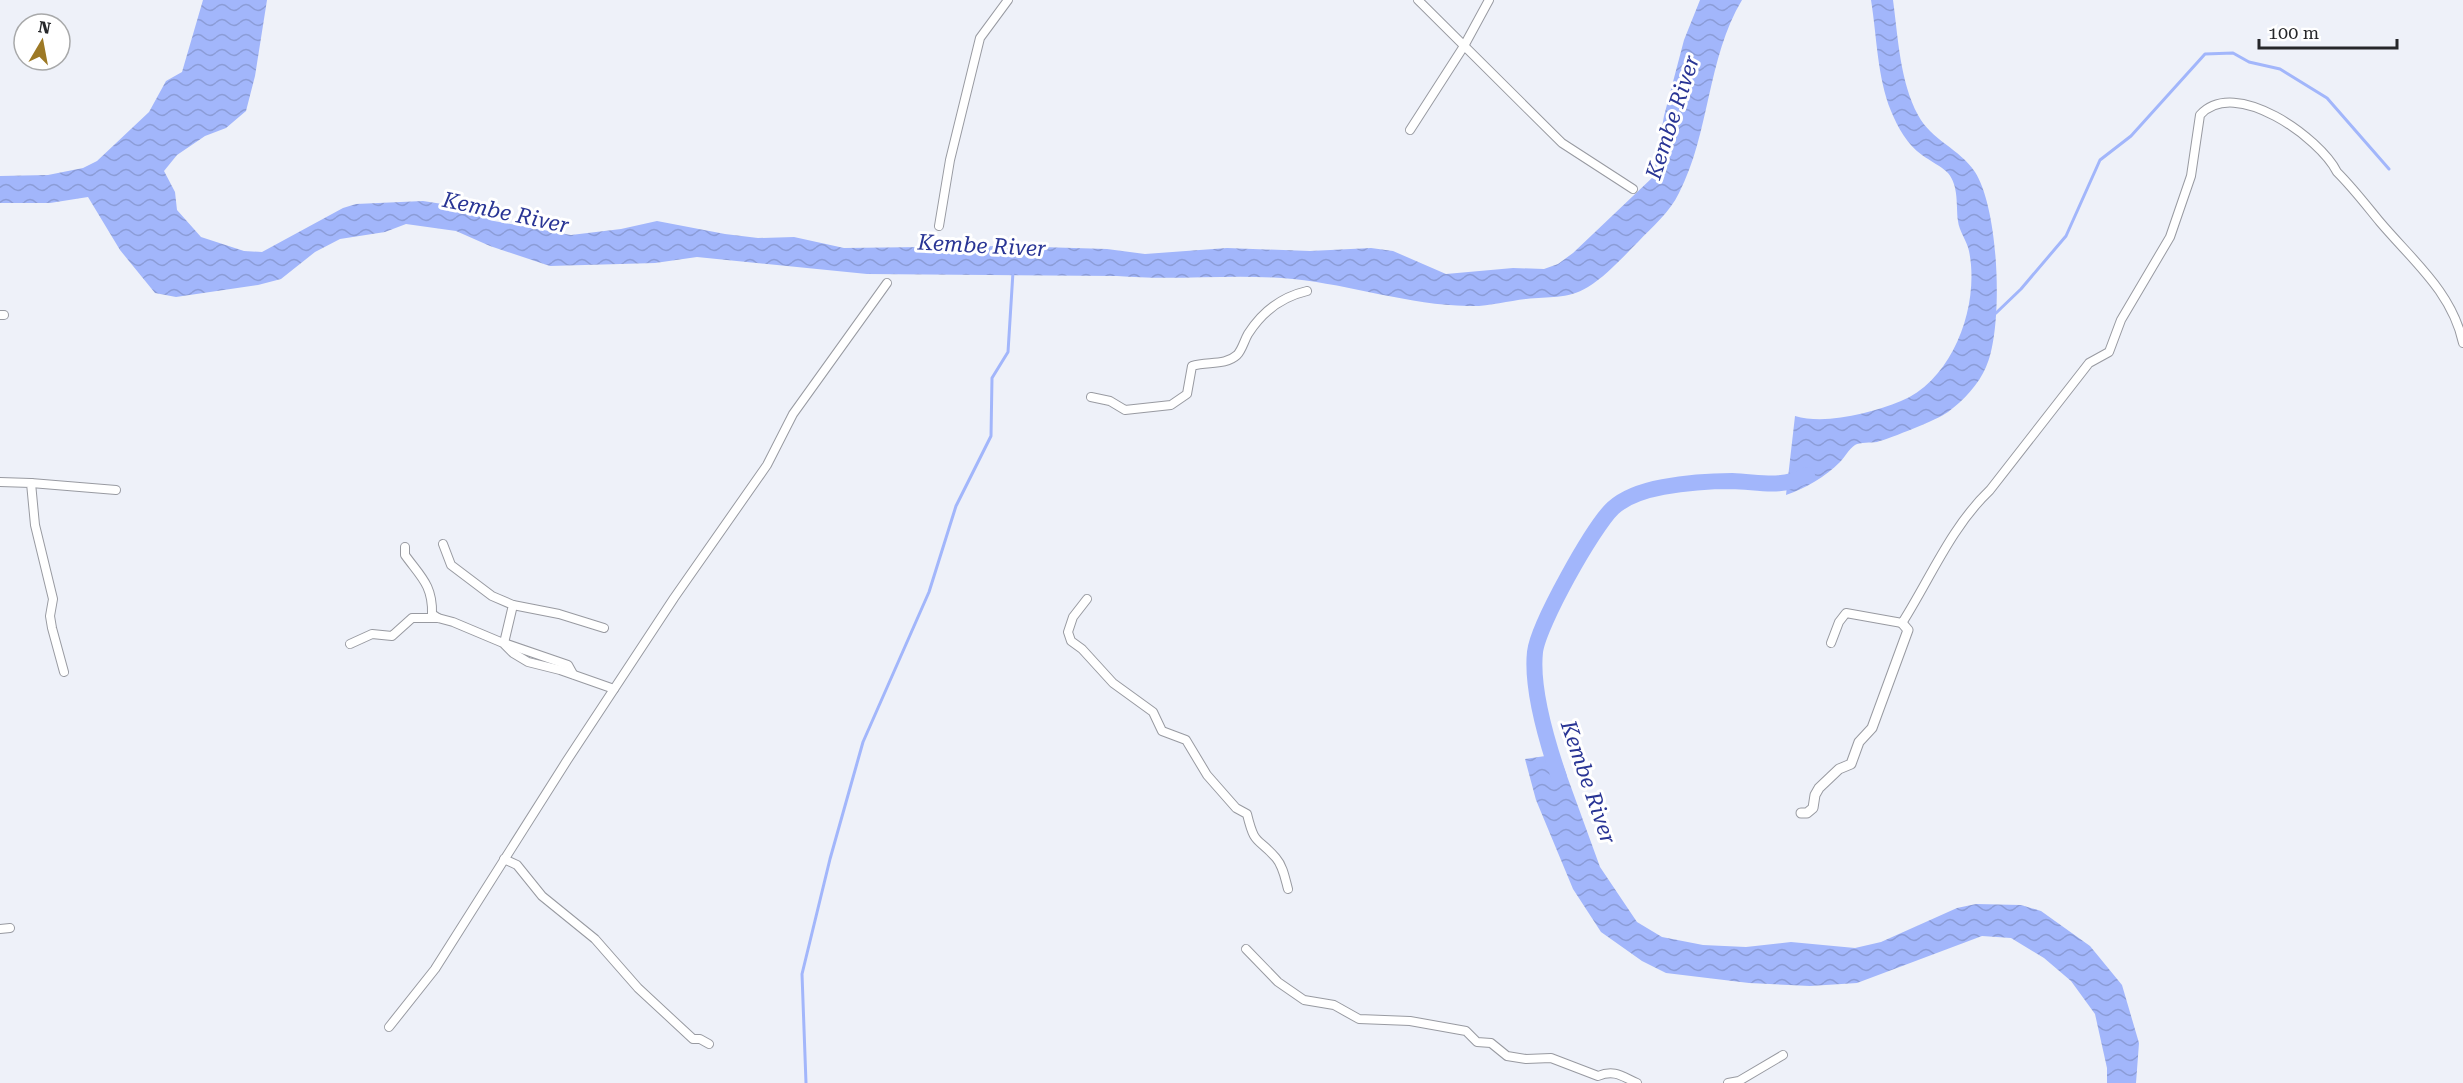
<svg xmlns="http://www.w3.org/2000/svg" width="2463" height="1083" font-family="'Roboto Serif',serif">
  <defs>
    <pattern id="water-waves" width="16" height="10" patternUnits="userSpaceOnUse" patternTransform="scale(1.5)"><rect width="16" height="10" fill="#a2b6fb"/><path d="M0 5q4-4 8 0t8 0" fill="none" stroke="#8b9cd7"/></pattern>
  </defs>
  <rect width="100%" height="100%" fill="#eef1f9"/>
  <g fill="url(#water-waves)">
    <path d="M 203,0 L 267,0 L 255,76 L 246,111 L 226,128 L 205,136 L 177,155 L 164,171 L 175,192 L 177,210 L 201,237 L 244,251 L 262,252 L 343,208 L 356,204 L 423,201 L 449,205 L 494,221 L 571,235 L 621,229 L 657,221 L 725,234 L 758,238 L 794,237 L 844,248 L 1004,246 L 1107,249 L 1145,254 L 1227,248 L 1310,251 L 1371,248 L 1393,251 L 1446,274 L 1513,268 L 1544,269 L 1558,264 L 1573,253 L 1653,177 L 1664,116 L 1684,40 L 1700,0 L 1742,0 C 1707,58 1710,133 1679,193 C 1670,212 1652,227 1638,242 C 1623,257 1606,276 1588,287 C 1566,300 1549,296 1526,299 C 1507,301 1487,307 1468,306 C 1409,305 1352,285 1293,279 C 1235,273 1176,281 1117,276 L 867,274 L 697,257 L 655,263 L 550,266 L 490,246 L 456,231 L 406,224 L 385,232 L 340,239 L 315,252 L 281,279 L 258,285 L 176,297 L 155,293 L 120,250 L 88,197 L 50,203 L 0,203 L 0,176 L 48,175 L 83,168 L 97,161 L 149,112 L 166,81 L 182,72 Z"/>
    <path d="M 1871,0 L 1893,0 C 1898,37 1900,82 1918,115 C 1931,140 1960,149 1975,172 C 1999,209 2004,327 1986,367 C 1979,384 1963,401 1948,412 C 1937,420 1891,438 1877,442 C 1871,443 1860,442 1855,445 C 1849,449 1844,458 1840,462 C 1825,477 1806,488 1786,495 L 1795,416 C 1826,425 1871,413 1901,401 C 1954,379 1980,304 1969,251 C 1967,241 1959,231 1958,221 C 1956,206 1959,186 1948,173 C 1941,166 1930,161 1922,155 C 1907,144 1898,128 1891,111 C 1877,76 1877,37 1871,0 Z"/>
    <polygon points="1559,754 1600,867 1637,922 1662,937 1703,945 1746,947 1791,942 1855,948 1881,942 1957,908 1976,904 2021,905 2041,911 2090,946 2122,985 2139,1043 2136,1083 2107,1083 2107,1068 2095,1014 2071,981 2044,958 2011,938 1982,936 1857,983 1810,986 1749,983 1666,973 1642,961 1601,932 1573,889 1536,800 1525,759"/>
  </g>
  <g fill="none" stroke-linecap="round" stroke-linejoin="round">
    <g stroke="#a2b6fb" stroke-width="3">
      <polyline points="1996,313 2021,289 2066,236 2100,160 2131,136 2205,54 2233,53 2249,62 2280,69 2327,98 2389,169"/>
      <polyline points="806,1083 802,974 830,859 863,742 929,592 956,506 991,436 992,378 1008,352 1013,272"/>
    </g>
    <path stroke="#a2b6fb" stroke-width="16" d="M 1559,777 C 1547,742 1531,689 1535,652 C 1538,625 1593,527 1613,508 C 1626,496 1647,490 1663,487 C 1685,483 1710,481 1732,481 C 1761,482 1780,489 1807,475"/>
    <defs>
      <g id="minor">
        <polyline points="1418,0 1562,143 1633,189"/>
        <polyline points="1410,130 1464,46 1489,0"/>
        <polyline points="939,226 950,160 980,38 1008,0"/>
        <polyline points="0,315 4,315"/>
        <path d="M 1091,397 L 1110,401 L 1125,410 L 1171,405 L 1187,394 L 1192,366 C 1207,361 1225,366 1237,355 C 1242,350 1244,341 1248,334 C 1262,312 1281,297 1307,291"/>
        <polyline points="0,482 31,483 35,525 53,599 50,616 52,628 64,672"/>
        <polyline points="31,483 116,490"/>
        <polyline points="443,544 451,565 492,596 513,605 504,643 568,665 573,674"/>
        <path d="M 405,547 L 405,555 C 420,576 433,585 432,614 L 438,618"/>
        <path d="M 1087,599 L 1073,617 L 1068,632 L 1071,641 L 1082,649 L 1113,683 L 1153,712 L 1162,731 L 1186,740 L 1207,775 L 1236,808 L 1247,814 C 1255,847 1257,836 1276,858 C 1283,866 1285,878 1288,889"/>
        <polyline points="513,605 559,614 604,628"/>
        <path d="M 1831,643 L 1839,622 L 1846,613 L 1902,623 C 1930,579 1951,527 1990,490 L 2089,363 L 2109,352 L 2121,320 L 2170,237 L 2191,176 L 2200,115 C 2235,76 2320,138 2337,172 C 2353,188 2366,205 2380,222 C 2413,261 2452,292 2463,343"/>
        <polyline points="350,644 372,634 392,636 412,618 438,618 453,622 503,643 513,653 528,662 560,670 614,689"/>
        <polyline points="504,859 517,865 542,896 595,939 638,988 693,1039 700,1039 709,1044"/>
        <polyline points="0,929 10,928"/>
        <path d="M 1246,949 L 1278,982 L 1304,1000 L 1334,1005 L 1359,1019 L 1410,1021 L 1466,1031 L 1477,1042 L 1491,1043 L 1507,1056 L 1526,1059 L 1551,1058 L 1598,1076 C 1615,1069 1623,1077 1637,1083"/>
        <polyline points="389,1027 435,969 566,762 674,598 767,465 793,414 887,283"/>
        <polyline points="1728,1083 1739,1081 1783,1055"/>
      </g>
      <polyline id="tertiary" points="1801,813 1807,813 1813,808 1815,795 1819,788 1839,769 1851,764 1859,742 1872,728 1908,630 1902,623"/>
    </defs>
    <use href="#minor" stroke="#989aa1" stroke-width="10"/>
    <use href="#tertiary" stroke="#989aa1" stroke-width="11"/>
    <use href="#minor" stroke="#fff" stroke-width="8"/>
    <use href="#tertiary" stroke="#fff" stroke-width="9"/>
  </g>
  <g text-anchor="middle" stroke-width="6" stroke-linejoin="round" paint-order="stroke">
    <g font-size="22" font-style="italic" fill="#293595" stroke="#fff">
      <text transform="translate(1672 117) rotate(-72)" y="8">Kembe River</text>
      <text transform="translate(506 212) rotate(12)" y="8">Kembe River</text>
      <text transform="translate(982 245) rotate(3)" y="8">Kembe River</text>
      <text transform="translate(1589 782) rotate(71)" y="8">Kembe River</text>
    </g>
  </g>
  <g transform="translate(42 42) rotate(10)"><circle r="28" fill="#ffffff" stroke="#a8a9aa" stroke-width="1.5"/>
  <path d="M0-4.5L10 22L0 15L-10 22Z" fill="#9d7925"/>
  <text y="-9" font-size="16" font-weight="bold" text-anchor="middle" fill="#26272a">N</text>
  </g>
  <path d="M2259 39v9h138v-9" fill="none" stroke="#26272a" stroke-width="3"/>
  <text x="2268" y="39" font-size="18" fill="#26272a" stroke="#ffffff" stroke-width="4.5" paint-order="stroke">100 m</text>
</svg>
